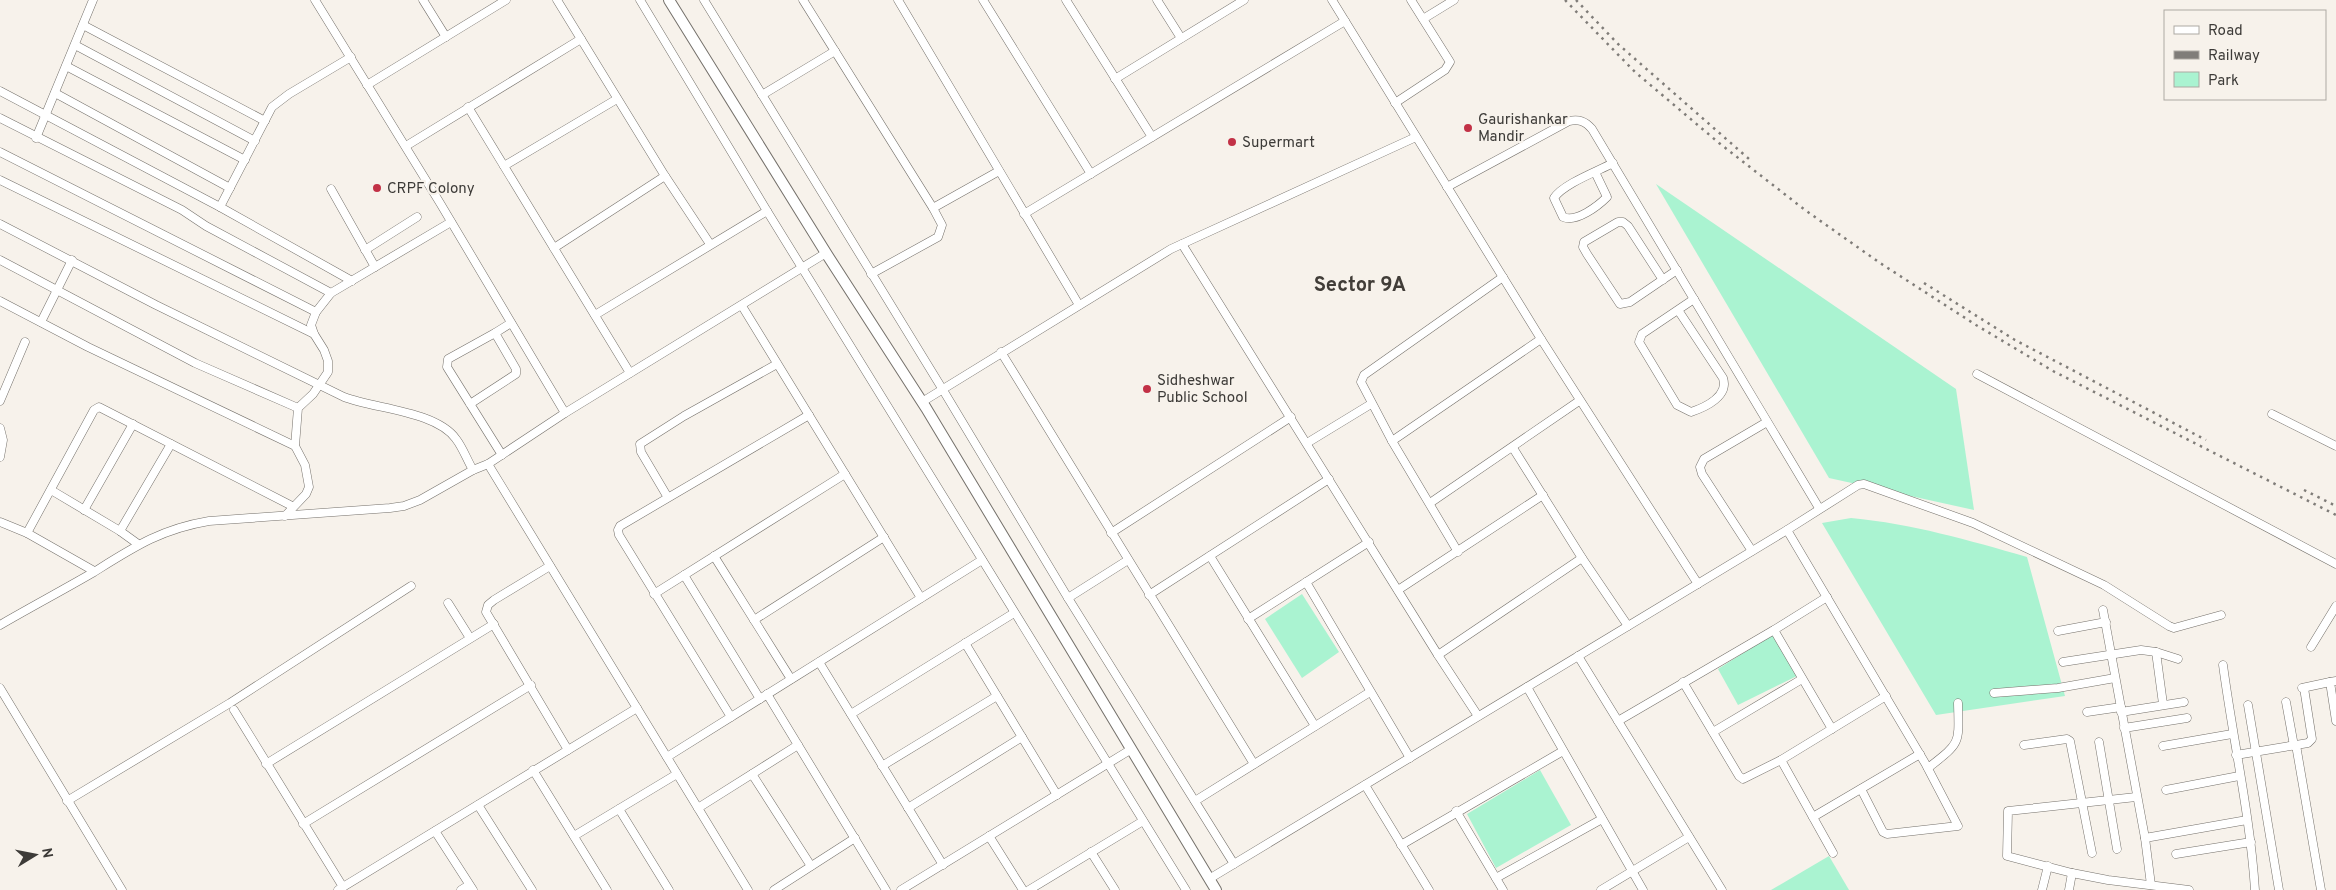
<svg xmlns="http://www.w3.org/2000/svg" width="2336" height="890" font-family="Overpass,sans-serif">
  <rect width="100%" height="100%" fill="#f7f2eb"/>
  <g fill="#aaf3d1">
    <polygon points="1656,184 1956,389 1974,510 1829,478"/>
    <path d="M 1851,518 C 1913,524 1968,540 2027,557 L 2065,696 L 1936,715 L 1822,523 Z"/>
    <polygon points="1302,594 1339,652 1302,678 1265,619"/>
    <polygon points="1773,634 1797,676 1738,705 1718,669"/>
    <polygon points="1540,770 1571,825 1496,868 1467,814"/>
    <polygon points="1829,856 1849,890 1771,890"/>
  </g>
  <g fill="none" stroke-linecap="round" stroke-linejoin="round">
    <defs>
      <g id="minor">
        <polyline points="315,0 440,203 565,413"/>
        <polyline points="423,0 446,37"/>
        <polyline points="557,0 665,176 710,244"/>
        <polyline points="640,0 767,211 1186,890"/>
        <polyline points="704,0 943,390 1068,598 1234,864"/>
        <polyline points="803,0 933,208 999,171"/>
        <polyline points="898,0 1079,305"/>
        <polyline points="983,0 1091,174"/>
        <polyline points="1066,0 1152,137"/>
        <polyline points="1157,0 1181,38"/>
        <polyline points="1332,0 1541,339 1698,584"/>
        <polyline points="1423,19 1454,0"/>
        <polyline points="83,25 265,121"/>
        <polyline points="75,45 255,141"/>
        <polyline points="66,66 245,160"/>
        <polyline points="1115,79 1244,0"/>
        <polyline points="367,85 506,0"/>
        <polyline points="0,91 220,207 352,281"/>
        <polyline points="55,93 230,188"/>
        <polyline points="762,95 835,51"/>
        <polyline points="1395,103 1445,70 1450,62 1411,0"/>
        <polyline points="468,107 630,373"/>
        <polyline points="0,118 182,210 206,226 331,293"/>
        <polyline points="36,138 93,0"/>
        <polyline points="406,146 581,39"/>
        <polyline points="0,152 316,312"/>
        <polyline points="504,166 617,99"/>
        <path d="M 1595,172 L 1607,197 C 1598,206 1576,223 1563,217 L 1554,198 C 1563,184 1598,171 1613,163"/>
        <polyline points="0,180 314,334"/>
        <path d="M 1447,187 L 1569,121 C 1579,119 1585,121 1592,129 L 1819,508"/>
        <polyline points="331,189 375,267"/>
        <polyline points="220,207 272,107 289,94 351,57"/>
        <polyline points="1024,214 1345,21"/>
        <path d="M 0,224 L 156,305 L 344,397 C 375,409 436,411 456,439 C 463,448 467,460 473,470"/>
        <polyline points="1182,244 1438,655 1478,716"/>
        <polyline points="554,248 665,176"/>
        <polyline points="365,250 417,217"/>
        <polyline points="0,260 195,363 298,408"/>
        <polyline points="871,274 938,237 942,225 933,208"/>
        <polyline points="1663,280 1628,226 1623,222 1618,222 1584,242 1583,247 1587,254 1620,304 1630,302 1677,270"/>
        <polyline points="0,301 88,347 295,446"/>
        <polyline points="742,306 921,598"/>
        <path d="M 1678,310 L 1723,378 C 1729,396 1706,407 1691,412 L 1677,405 L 1639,342 L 1642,334 L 1694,299"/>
        <polyline points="595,315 767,211"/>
        <polyline points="41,322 72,260"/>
        <polyline points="495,333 511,323"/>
        <polyline points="1001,352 1254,764"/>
        <polyline points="1977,374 2336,564"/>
        <polyline points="0,401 25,342"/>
        <polyline points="922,402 1171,249 1416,137"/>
        <polyline points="470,404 516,374 516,369 495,333 448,359 447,367 502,455"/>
        <polyline points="2272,414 2336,446"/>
        <polyline points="0,428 3,440 0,457"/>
        <polyline points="1392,441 1541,339"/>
        <polyline points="1307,443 1371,404"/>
        <polyline points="1513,448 1582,558 1628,626"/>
        <polyline points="488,464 748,890"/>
        <polyline points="51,490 120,531 138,544"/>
        <polyline points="667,496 641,452 640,444 684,416 777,364"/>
        <polyline points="1430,503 1579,401"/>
        <polyline points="84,510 133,424"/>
        <polyline points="285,516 306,494 309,487 305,465 295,446 298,408 313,394 328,372 328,361 324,350 314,334 311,325 316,312 331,293 451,222"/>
        <polyline points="0,522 27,533 94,571"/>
        <polyline points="1787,530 1925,763 1958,826 1887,834 1883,832 1861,789"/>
        <polyline points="120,531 171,444"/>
        <polyline points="27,533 94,410 99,407 292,506"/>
        <polyline points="1111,533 1291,417"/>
        <polyline points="1752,551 1702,474 1700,467 1704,459 1767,422"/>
        <polyline points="1458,552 1392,441 1361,382 1364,375 1503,277"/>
        <polyline points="714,556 791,679"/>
        <polyline points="1210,556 1315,726"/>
        <polyline points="550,566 494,600 488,605 486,612 568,750"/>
        <polyline points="684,575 760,699"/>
        <polyline points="1306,582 1410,758"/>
        <polyline points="1398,590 1543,495"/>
        <polyline points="654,594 845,474"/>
        <polyline points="1149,595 1329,479"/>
        <polyline points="1068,598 1128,560"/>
        <polyline points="448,603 470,638"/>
        <polyline points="2103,610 2145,838 2151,885"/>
        <polyline points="1248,619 1369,542"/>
        <polyline points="754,620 884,537"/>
        <path d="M 0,625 C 31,607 63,590 94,572 C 134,547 161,529 209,521 L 390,508 L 404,506 L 420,500 L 473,470 L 488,464 L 565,413 L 826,253"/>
        <polyline points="1774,630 1832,729"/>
        <polyline points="2058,631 2106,622"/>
        <polyline points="965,643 1057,795"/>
        <polyline points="2311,647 2336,606"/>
        <polyline points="2156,652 2163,704"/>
        <polyline points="1438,655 1582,558"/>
        <polyline points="1578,656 1722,890"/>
        <polyline points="819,662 943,865"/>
        <polyline points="2063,662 2141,650 2156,652 2178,659"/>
        <path d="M 2223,665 C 2233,740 2250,814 2255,890"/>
        <polyline points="2336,681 2330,682 2336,721"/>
        <polyline points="1683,682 1739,776 1743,779 1781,760 1886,696"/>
        <polyline points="1527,687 1643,890"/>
        <polyline points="0,688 122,890"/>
        <polyline points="2302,688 2330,682"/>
        <polyline points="1994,693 2058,688 2115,678"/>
        <polyline points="767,694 886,890"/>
        <polyline points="2286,702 2294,746"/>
        <polyline points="2248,705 2279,890"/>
        <polyline points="234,710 343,887"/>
        <polyline points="2087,712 2121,707"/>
        <polyline points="2121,712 2184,702"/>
        <polyline points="851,714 1014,613"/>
        <polyline points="731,717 619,535 618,530 620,526 809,415"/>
        <polyline points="1618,721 1774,630 1827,597"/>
        <polyline points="2124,728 2187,718"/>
        <polyline points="1713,732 1802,679"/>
        <polyline points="2099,742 2117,849"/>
        <polyline points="2024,745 2067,739 2070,741 2092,853"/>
        <polyline points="2296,745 2308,743 2312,739 2304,688"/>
        <polyline points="2163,746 2232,734"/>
        <polyline points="2236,755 2296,745 2321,890"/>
        <polyline points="667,757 982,560"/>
        <polyline points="1781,760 1833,853"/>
        <polyline points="266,764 494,624"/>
        <polyline points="882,766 997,696"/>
        <path d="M 1928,768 C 1961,742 1959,745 1958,703"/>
        <polyline points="533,770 607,890"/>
        <polyline points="752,774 811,866"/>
        <polyline points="1365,785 1429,890"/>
        <polyline points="2166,790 2239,776"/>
        <polyline points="2136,797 2008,811 2007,856 2072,873 2108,880 2189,890"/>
        <polyline points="67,801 230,703 411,586"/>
        <polyline points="1195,801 1370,692"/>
        <polyline points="478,805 532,890"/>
        <polyline points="698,808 798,745"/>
        <polyline points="908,808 1022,737"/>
        <polyline points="619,809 669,890"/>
        <polyline points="1456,811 1503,890"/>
        <polyline points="1813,817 1920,754"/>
        <polyline points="303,824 531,685"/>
        <polyline points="435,831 473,890"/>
        <polyline points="574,836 677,774"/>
        <polyline points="989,836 1023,890"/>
        <polyline points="2145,838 2247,820"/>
        <polyline points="1401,845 1563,751"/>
        <polyline points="1091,852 1115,890"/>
        <polyline points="2176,854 2251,842"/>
        <polyline points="1496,878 1602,819"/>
        <polyline points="1209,879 1787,530 1858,485 1864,484 1973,523 2104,585 2169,626 2174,628 2221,615"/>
        <polyline points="338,890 637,708"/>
        <polyline points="461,890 469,885"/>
        <polyline points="774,890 855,838"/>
        <polyline points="901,890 1130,750"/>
        <polyline points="1029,890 1143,821"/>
        <polyline points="1601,890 1689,837"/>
        <polyline points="2042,890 2048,866"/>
        <polyline points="2069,890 2072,873"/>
      </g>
      <polyline id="tertiary" points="669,0 826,253 926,408 1216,890"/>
    </defs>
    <use href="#minor" stroke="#75716b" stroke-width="9"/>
    <use href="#tertiary" stroke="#75716b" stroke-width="12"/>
    <use href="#minor" stroke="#fff" stroke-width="8"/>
    <use href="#tertiary" stroke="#fff" stroke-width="10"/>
    <g stroke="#807d79" stroke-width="2.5" stroke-dasharray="2.5 5" stroke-linecap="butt">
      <polyline points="1565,0 1635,72 1719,143 1805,210 1880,263 1976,325 2053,371 2336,515"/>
      <polyline points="1576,0 1618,44 1749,159"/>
      <polyline points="1924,283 2015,340 2206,440"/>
      <polyline points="2304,490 2336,506"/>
    </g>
  </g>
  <g fill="#c23146" stroke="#f7f2eb" stroke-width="2">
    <circle cx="1468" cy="128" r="5"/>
    <circle cx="1232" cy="142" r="5"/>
    <circle cx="377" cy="188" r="5"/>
    <circle cx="1147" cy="389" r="5"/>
  </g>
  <g text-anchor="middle" stroke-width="4.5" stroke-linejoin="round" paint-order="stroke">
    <g font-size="15" fill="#3d3b38" stroke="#f7f2eb" text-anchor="start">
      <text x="1478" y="124">Gaurishankar<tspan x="1478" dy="17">Mandir</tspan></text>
      <text x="1242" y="147">Supermart</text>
      <text x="387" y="193">CRPF Colony</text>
      <text x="1157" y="385">Sidheshwar<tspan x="1157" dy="17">Public School</tspan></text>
    </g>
    <g font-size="20" font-weight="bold" fill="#413d38" stroke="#f7f2eb">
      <text x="1360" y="291">Sector 9A</text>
    </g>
  </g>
  <rect x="2164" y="10" width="162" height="90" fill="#f7f2eb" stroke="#ada9a3"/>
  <rect x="2174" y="26" width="25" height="8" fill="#ffffff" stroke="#ada9a3"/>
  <text x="2208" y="35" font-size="15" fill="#3d3b38">Road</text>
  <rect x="2174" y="51" width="25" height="8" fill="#807d79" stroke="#ada9a3"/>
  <text x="2208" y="60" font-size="15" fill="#3d3b38">Railway</text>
  <rect x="2174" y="72" width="25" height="15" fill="#aaf3d1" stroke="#ada9a3"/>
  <text x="2208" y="85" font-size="15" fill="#3d3b38">Park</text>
  <g transform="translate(35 855) rotate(80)" stroke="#f7f2eb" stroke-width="4" paint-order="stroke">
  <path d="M0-4L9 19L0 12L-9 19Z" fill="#3d3b38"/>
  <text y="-8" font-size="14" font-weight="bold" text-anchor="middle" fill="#3d3b38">N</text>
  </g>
</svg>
